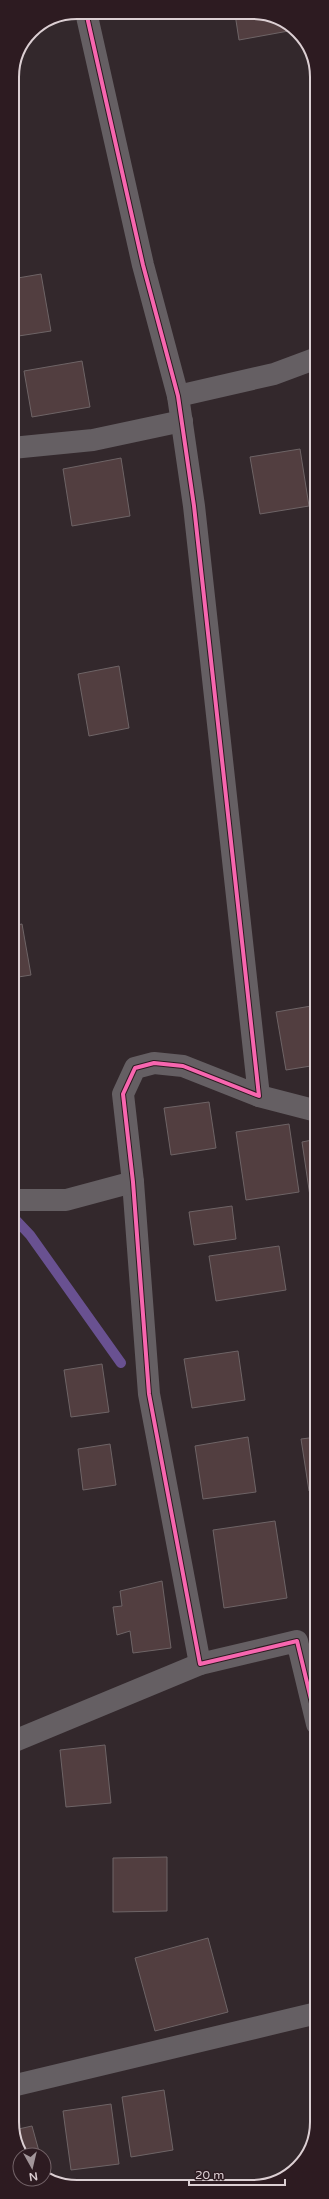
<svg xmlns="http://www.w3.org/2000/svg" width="329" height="2199" font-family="'Varela Round',sans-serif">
  <rect width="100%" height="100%" fill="#33282c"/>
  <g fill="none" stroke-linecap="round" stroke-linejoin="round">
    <polyline stroke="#695191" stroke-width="10" points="12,1216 30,1235 121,1363"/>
  </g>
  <g fill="#523e40" stroke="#6e6466">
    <polygon points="235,14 268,14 294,30 239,40"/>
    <polygon points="41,274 51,331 12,337 12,279"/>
    <polygon points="82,361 90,407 32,417 24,371"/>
    <polygon points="300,449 309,506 260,514 250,457"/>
    <polygon points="121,458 130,516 72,526 63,469"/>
    <polygon points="119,666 129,728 89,736 78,674"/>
    <polygon points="22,924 31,975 12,978 12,926"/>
    <polygon points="317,1005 317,1065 286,1070 276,1012"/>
    <polygon points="209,1102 216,1148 171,1155 164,1108"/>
    <polygon points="289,1124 299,1192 246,1200 236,1132"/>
    <polygon points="317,1139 317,1202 311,1203 302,1142"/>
    <polygon points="232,1206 236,1239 194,1245 189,1212"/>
    <polygon points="279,1246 286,1290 216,1301 209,1256"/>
    <polygon points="238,1351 245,1400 192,1408 184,1359"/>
    <polygon points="102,1364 109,1412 71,1417 64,1370"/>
    <polygon points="248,1437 256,1492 203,1499 195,1446"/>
    <polygon points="317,1437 317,1490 309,1491 301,1439"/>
    <polygon points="110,1444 116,1485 83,1490 78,1449"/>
    <polygon points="275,1521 287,1598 224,1608 213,1530"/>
    <polygon points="162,1581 171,1648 133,1653 130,1631 117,1635 113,1607 122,1606 120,1591"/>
    <polygon points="105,1745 111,1803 66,1807 60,1750"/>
    <polygon points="167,1857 167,1911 113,1912 113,1858"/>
    <polygon points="208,1938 228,2012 155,2031 135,1958"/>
    <polygon points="164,2090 173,2150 131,2157 122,2097"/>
    <polygon points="111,2104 119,2164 71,2170 63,2111"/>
    <polygon points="32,2126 40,2155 24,2155 14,2130"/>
  </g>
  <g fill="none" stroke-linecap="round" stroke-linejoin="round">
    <g stroke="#655f63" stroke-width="22">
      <polyline points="86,12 143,265 178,396 194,506 259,1096 183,1066 154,1063 135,1068 123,1094 133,1182 149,1394 200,1664 297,1641 317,1724"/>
      <polyline points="178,396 274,374 317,358"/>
      <polyline points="12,448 93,440 182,421"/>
      <polyline points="259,1096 317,1111"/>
      <polyline points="12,1200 66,1200 133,1182"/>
      <polyline points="12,1742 200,1664"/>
      <polyline points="12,2086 317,2013"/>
    </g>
    <defs>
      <polyline id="cycleway" points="86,12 143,265 178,396 194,506 259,1096 183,1066 154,1063 135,1068 123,1094 133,1182 149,1394 200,1664 297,1641 317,1724"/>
    </defs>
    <use href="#cycleway" stroke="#2d1b21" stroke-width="6"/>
    <use href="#cycleway" stroke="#f766af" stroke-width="4"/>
  </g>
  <path d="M0 0H329V2199H0ZM77 19H252A58 58 0 0 1 310 77V2122A58 58 0 0 1 252 2180H77A58 58 0 0 1 19 2122V77A58 58 0 0 1 77 19Z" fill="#2d1b21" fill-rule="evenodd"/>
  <path fill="none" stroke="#dccfd3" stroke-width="2" d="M77 19H252A58 58 0 0 1 310 77V2122A58 58 0 0 1 252 2180H77A58 58 0 0 1 19 2122V77A58 58 0 0 1 77 19Z"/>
  <g transform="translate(32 2167) rotate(172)"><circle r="19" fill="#2d1b21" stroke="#736368"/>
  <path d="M0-3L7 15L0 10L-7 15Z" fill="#a19599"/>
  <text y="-6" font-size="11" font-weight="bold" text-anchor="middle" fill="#dccfd3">N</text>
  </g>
  <path d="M189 2179v6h96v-6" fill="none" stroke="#dccfd3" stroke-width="2"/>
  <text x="195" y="2179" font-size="12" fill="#dccfd3" stroke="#2d1b21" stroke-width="3" paint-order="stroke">20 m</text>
</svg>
